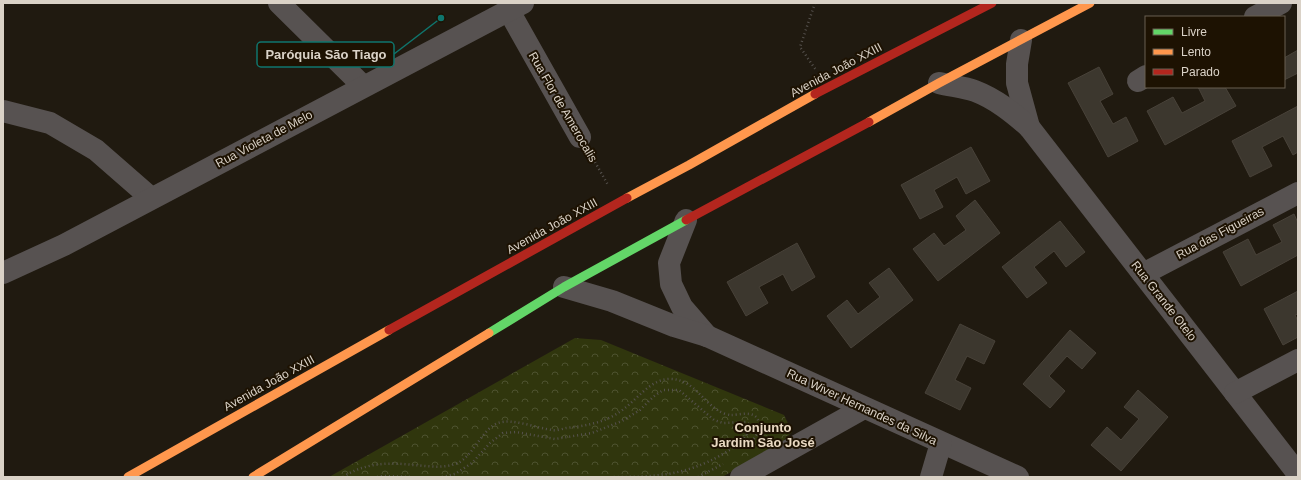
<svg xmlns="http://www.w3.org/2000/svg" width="1301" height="480" font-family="Arial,sans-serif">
  <defs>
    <pattern id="park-crowns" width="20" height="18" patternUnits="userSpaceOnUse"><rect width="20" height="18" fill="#30360d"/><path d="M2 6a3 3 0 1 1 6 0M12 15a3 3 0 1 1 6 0" fill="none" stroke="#4d522f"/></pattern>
  </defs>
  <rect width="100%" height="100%" fill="#201a10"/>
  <polygon fill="url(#park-crowns)" points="575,338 601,340 784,415 792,432 777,447 722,477 329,477"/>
  <g fill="#3c372e" stroke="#484239">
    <polygon points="1298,50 1298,73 1284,80 1284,58"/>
    <polygon points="1099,67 1113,94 1100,101 1113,124 1126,117 1138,141 1108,157 1068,83"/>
    <polygon points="1198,87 1225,87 1236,106 1165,145 1147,111 1173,97 1182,113 1205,101"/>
    <polygon points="1298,106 1298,152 1293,155 1283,136 1262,147 1272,166 1250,177 1232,141"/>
    <polygon points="971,147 990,181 966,194 957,177 934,190 943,207 920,219 901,185"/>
    <polygon points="975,200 1000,233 938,281 913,249 934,233 944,246 966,230 956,216"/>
    <polygon points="1294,214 1298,223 1298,255 1241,286 1223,252 1248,239 1256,255 1282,242 1273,225"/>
    <polygon points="1060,221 1085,252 1066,267 1054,251 1034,267 1047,283 1027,298 1002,267"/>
    <polygon points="797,243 815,277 792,291 783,274 759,287 768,303 746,316 727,282"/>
    <polygon points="889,268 913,300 851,348 827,316 847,300 858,314 880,297 869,283"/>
    <polygon points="1298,291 1298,314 1295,315 1298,321 1298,337 1283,345 1264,309"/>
    <polygon points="960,324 995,341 984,364 967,356 955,380 971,388 960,410 925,393"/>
    <polygon points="1070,330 1096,353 1082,369 1067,356 1049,376 1065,391 1050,408 1023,384"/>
    <polygon points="1138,390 1168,417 1121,471 1091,445 1107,427 1121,440 1139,419 1124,407"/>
  </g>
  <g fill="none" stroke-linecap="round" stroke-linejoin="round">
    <g stroke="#56524e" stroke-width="2.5" stroke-dasharray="1 3" stroke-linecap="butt">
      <polyline points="815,3 800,47 816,70"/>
      <polyline points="591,155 608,185"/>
      <path d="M 343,477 C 364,463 389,462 413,465 C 428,466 443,469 458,463 C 473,456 483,428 498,423 C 512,418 537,428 552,430 C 556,431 562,429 566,428 C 584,426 603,423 618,413 C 636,402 649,379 670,379 C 693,379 702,401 719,411 C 722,413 728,415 731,415 C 739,415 754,410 758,420 C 763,431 752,442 745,448"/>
      <polyline points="377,477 383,476 413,477"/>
      <path d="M 442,477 L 455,474 L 472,463 L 490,443 L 503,433 L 516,432 L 555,439 L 592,433 L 622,421 L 640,410 L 653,397 L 663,390 L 679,390 L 714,420 L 723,423 L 747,422 L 750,426 C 745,442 736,446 723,454 C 685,476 654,477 612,477"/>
      <polyline points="698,477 723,464"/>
    </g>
    <g stroke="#575251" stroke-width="22">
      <polyline points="279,3 363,86"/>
      <polyline points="509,11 580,137"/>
      <polyline points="1255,17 1281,3"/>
      <polyline points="1021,40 1017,64 1017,83 1029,127"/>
      <polyline points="1138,81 1146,76"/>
      <path d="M 939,83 C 951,86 964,87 975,91 C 996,99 1013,113 1029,127 L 1298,474"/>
      <polyline points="3,111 50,123 96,150 151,198"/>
      <polyline points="686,220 669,263 671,284 682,307 707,336"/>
      <polyline points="3,273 64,245 523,3"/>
      <polyline points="1143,274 1298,193"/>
      <polyline points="564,287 612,301 674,326 707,336 1018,477"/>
      <polyline points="1235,393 1298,360"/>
      <polyline points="741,477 864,408"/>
      <polyline points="931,477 941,443"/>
    </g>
    <polyline stroke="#63d668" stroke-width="9" points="489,333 564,287 686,220"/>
    <g stroke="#ff974d" stroke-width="9">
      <polyline points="869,122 939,83 1090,3"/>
      <polyline points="627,198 689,165 815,94"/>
      <polyline points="128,477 389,330"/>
      <polyline points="253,477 489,333"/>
    </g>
    <g stroke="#b3261e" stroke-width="9">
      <polyline points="815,94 992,3"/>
      <polyline points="686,220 869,122"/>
      <polyline points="389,330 627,198"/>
    </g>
  </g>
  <g text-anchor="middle" stroke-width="4" stroke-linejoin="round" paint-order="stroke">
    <g font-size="12" fill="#dad2c7" stroke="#1d1202">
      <text transform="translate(836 70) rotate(-28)" y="4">Avenida João XXIII</text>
      <text transform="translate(563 107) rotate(60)" y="4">Rua Flor de Amerocalis</text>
      <text transform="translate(264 139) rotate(-28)" y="4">Rua Violeta de Melo</text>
      <text transform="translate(552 226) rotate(-29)" y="4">Avenida João XXIII</text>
      <text transform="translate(1220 233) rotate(-28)" y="4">Rua das Figueiras</text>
      <text transform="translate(1164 301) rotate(52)" y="4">Rua Grande Otelo</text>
      <text transform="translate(269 383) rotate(-29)" y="4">Avenida João XXIII</text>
      <text transform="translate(862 407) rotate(25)" y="4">Rua Wiver Hernandes da Silva</text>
    </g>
    <g font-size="13" font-weight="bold" fill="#eadac3" stroke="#1d1202">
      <text x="763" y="432">Conjunto<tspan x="763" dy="15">Jardim São José</tspan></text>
    </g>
  </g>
  <path fill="none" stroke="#0f766e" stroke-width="1.5" d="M441 18L394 54"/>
  <circle fill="#0f766e" stroke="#1d1202" stroke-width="1.5" cx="441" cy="18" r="4"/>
  <rect fill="#1d1202" stroke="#0f766e" stroke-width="1.5" x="257" y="42" width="137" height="25" rx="4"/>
  <g font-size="13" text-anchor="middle" font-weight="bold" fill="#dad2c7">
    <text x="326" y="59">Paróquia São Tiago</text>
  </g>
  <rect width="1301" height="480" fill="none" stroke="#dad2c7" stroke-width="8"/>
  <rect x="1145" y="16" width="140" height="72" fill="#1d1202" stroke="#695f51"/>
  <rect x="1153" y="29" width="20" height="6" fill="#63d668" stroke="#695f51"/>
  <text x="1181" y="36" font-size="12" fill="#dad2c7">Livre</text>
  <rect x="1153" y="49" width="20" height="6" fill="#ff974d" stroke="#695f51"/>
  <text x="1181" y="56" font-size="12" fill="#dad2c7">Lento</text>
  <rect x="1153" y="69" width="20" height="6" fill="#b3261e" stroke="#695f51"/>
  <text x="1181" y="76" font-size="12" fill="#dad2c7">Parado</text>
</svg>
